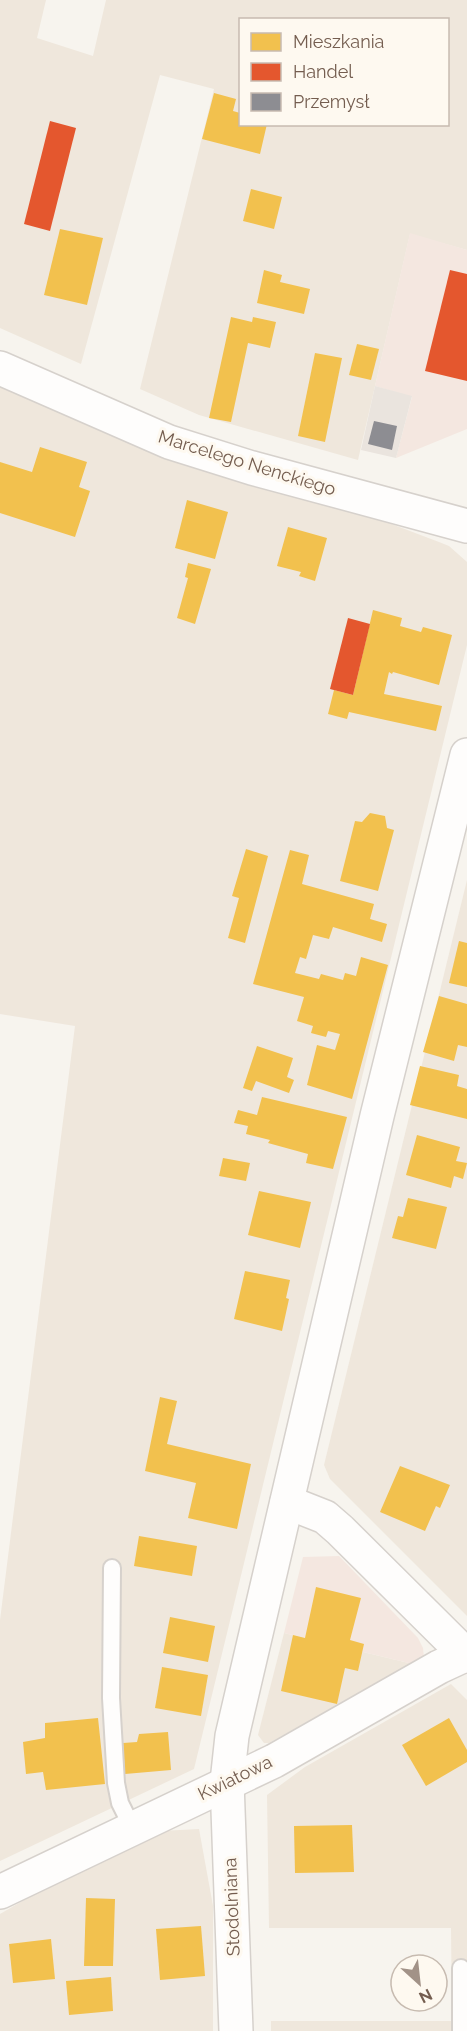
<svg xmlns="http://www.w3.org/2000/svg" width="467" height="2031" font-family="Raleway,sans-serif">
  <rect width="100%" height="100%" fill="#f7f4ee"/>
  <g fill="#efe7dc" fill-rule="evenodd">
    <path d="M 0,0 L 46,0 L 37,38 L 93,56 L 106,0 L 467,0 L 467,250 L 410,234 L 358,460 L 199,415 L 140,389 L 214,89 L 160,75 L 81,364 L 0,328 ZM 240,20 L 448,20 L 448,124 L 240,124 Z"/>
    <polygon points="0,376 439,542 449,546 467,562 467,645 194,1769 0,1861 0,1620 75,1026 0,1014"/>
    <polygon points="467,880 467,1616 330,1479 324,1465"/>
    <polygon points="284,1633 413,1664 269,1743 264,1743 258,1735"/>
    <polygon points="451,1684 467,1700 467,2031 271,2031 271,2021 452,2021 451,1928 269,1928 267,1795 305,1767"/>
    <polygon points="199,1829 213,1906 213,2031 0,2031 0,1914 66,1876 161,1831"/>
  </g>
  <g fill="#f4e7e0">
    <polygon points="410,233 467,250 467,429 396,458 412,397 375,386"/>
    <polygon points="339,1556 418,1638 423,1648 424,1658 413,1664 284,1633 303,1557"/>
  </g>
  <polygon fill="#eae4de" points="375,386 412,396 396,458 361,450"/>
  <g fill="#f2c14e">
    <polygon points="214,93 236,99 233,111 240,113 240,124 267,124 260,154 202,139"/>
    <polygon points="251,189 282,197 274,229 243,221"/>
    <polygon points="60,229 103,238 87,305 44,295"/>
    <polygon points="264,270 282,275 280,282 310,289 304,314 257,303"/>
    <polygon points="231,317 252,322 253,317 276,322 270,348 248,343 231,422 209,418"/>
    <polygon points="357,344 379,349 371,380 349,375"/>
    <polygon points="315,353 342,358 325,442 298,436"/>
    <polygon points="40,447 87,462 79,487 90,491 75,537 0,513 0,462 32,472"/>
    <polygon points="187,500 228,512 215,559 175,548"/>
    <polygon points="288,527 327,538 315,581 299,576 301,572 277,566"/>
    <polygon points="188,563 211,569 195,624 177,618 188,578 185,577"/>
    <polygon points="373,610 402,618 400,626 421,632 423,627 452,635 439,685 393,672 392,674 389,672 384,694 442,706 436,731 349,712 347,719 328,714 334,690 353,695"/>
    <polygon points="370,813 385,816 387,828 394,830 378,891 340,881 355,821 362,822"/>
    <polygon points="246,849 268,856 245,943 228,938 239,898 232,896"/>
    <polygon points="290,850 309,855 302,884 374,904 370,919 387,924 382,942 333,927 329,939 313,935 306,959 300,957 295,973 319,979 321,974 343,980 345,973 356,976 361,957 388,965 352,1099 307,1085 317,1045 335,1050 340,1034 328,1031 326,1037 311,1033 313,1026 297,1021 304,997 253,984"/>
    <polygon points="459,941 467,943 467,987 449,983"/>
    <polygon points="439,996 467,1004 467,1047 458,1045 454,1061 423,1052"/>
    <polygon points="257,1046 293,1058 287,1077 294,1080 289,1093 256,1081 252,1091 243,1088"/>
    <polygon points="420,1066 459,1075 457,1086 467,1089 467,1119 410,1105"/>
    <polygon points="262,1097 347,1117 333,1169 306,1163 308,1154 268,1143 270,1140 246,1134 248,1126 234,1123 238,1110 257,1115"/>
    <polygon points="417,1135 460,1147 456,1161 467,1163 463,1179 454,1176 451,1188 406,1175"/>
    <polygon points="223,1158 250,1163 246,1181 219,1176"/>
    <polygon points="259,1191 311,1202 300,1248 248,1235"/>
    <polygon points="408,1198 447,1207 436,1249 392,1238 398,1216 403,1217"/>
    <polygon points="245,1271 290,1280 286,1298 289,1299 282,1331 234,1319"/>
    <polygon points="160,1397 177,1401 167,1444 251,1464 237,1529 188,1518 196,1483 145,1471"/>
    <polygon points="400,1466 450,1485 440,1508 436,1506 425,1531 380,1512"/>
    <polygon points="139,1536 197,1546 192,1576 134,1566"/>
    <polygon points="316,1587 361,1598 350,1640 364,1644 358,1671 345,1668 337,1704 281,1691 293,1635 305,1638"/>
    <polygon points="170,1617 215,1626 208,1662 163,1653"/>
    <polygon points="162,1667 208,1675 201,1716 155,1708"/>
    <polygon points="98,1718 105,1784 46,1790 43,1772 26,1774 23,1742 45,1738 45,1723"/>
    <polygon points="449,1718 467,1750 467,1762 426,1786 402,1745"/>
    <polygon points="168,1732 171,1770 125,1774 123,1743 137,1742 139,1734"/>
    <polygon points="352,1825 354,1872 295,1873 294,1826"/>
    <polygon points="86,1898 115,1899 113,1966 84,1966"/>
    <polygon points="201,1926 205,1976 160,1980 156,1929"/>
    <polygon points="51,1939 55,1979 13,1983 9,1944"/>
    <polygon points="111,1977 113,2011 69,2015 66,1981"/>
  </g>
  <g fill="#e4572e">
    <polygon points="50,121 76,128 50,231 24,224"/>
    <polygon points="450,270 467,274 467,381 425,371"/>
    <polygon points="348,618 370,624 353,695 330,689"/>
  </g>
  <polygon fill="#8d8d92" points="374,421 397,426 392,450 368,444"/>
  <g fill="none" stroke-linecap="round" stroke-linejoin="round">
    <defs>
      <g id="service">
        <polyline points="112,1568 111,1698 116,1783 120,1803 132,1827"/>
        <polyline points="461,1968 461,2031"/>
      </g>
      <g id="minor">
        <polyline points="0,368 169,442 252,468 467,526"/>
        <polyline points="287,1502 325,1517 340,1530 467,1656"/>
        <polyline points="0,1892 274,1761 439,1667 467,1654"/>
        <polyline points="236,2031 227,1782 232,1736 377,1116 467,755"/>
      </g>
    </defs>
    <use href="#service" stroke="#d6d1cc" stroke-width="20"/>
    <use href="#minor" stroke="#d6d1cc" stroke-width="36"/>
    <use href="#service" stroke="#fefdfc" stroke-width="16"/>
    <use href="#minor" stroke="#fefdfc" stroke-width="33"/>
  </g>
  <g text-anchor="middle" stroke-width="6" stroke-linejoin="round" paint-order="stroke">
    <g font-size="18" fill="#745d4f" stroke="#fef9f0">
      <text transform="translate(247 463) rotate(17)" y="6">Marcelego Nenckiego</text>
      <text transform="translate(235 1778) rotate(-26)" y="6">Kwiatowa</text>
      <text transform="translate(232 1907) rotate(-92)" y="6">Stodolniana</text>
    </g>
  </g>
  <rect x="239" y="18" width="210" height="108" fill="#fef9f0" stroke="#c7bbb0" stroke-width="1.5"/>
  <rect x="251" y="33" width="30" height="18" fill="#f2c14e" stroke="#c7bbb0" stroke-width="1.5"/>
  <text x="293" y="48" font-size="18" fill="#745d4f">Mieszkania</text>
  <rect x="251" y="63" width="30" height="18" fill="#e4572e" stroke="#c7bbb0" stroke-width="1.5"/>
  <text x="293" y="78" font-size="18" fill="#745d4f">Handel</text>
  <rect x="251" y="93" width="30" height="18" fill="#8d8d92" stroke="#c7bbb0" stroke-width="1.5"/>
  <text x="293" y="108" font-size="18" fill="#745d4f">Przemysł</text>
  <g transform="translate(419 1983) rotate(153)"><circle r="28" fill="#fef9f0" stroke="#c7bbb0" stroke-width="1.5"/>
  <path d="M0-4.5L10 22L0 15L-10 22Z" fill="#a29287"/>
  <text y="-9" font-size="16" font-weight="bold" text-anchor="middle" fill="#745d4f">N</text>
  </g>
</svg>
